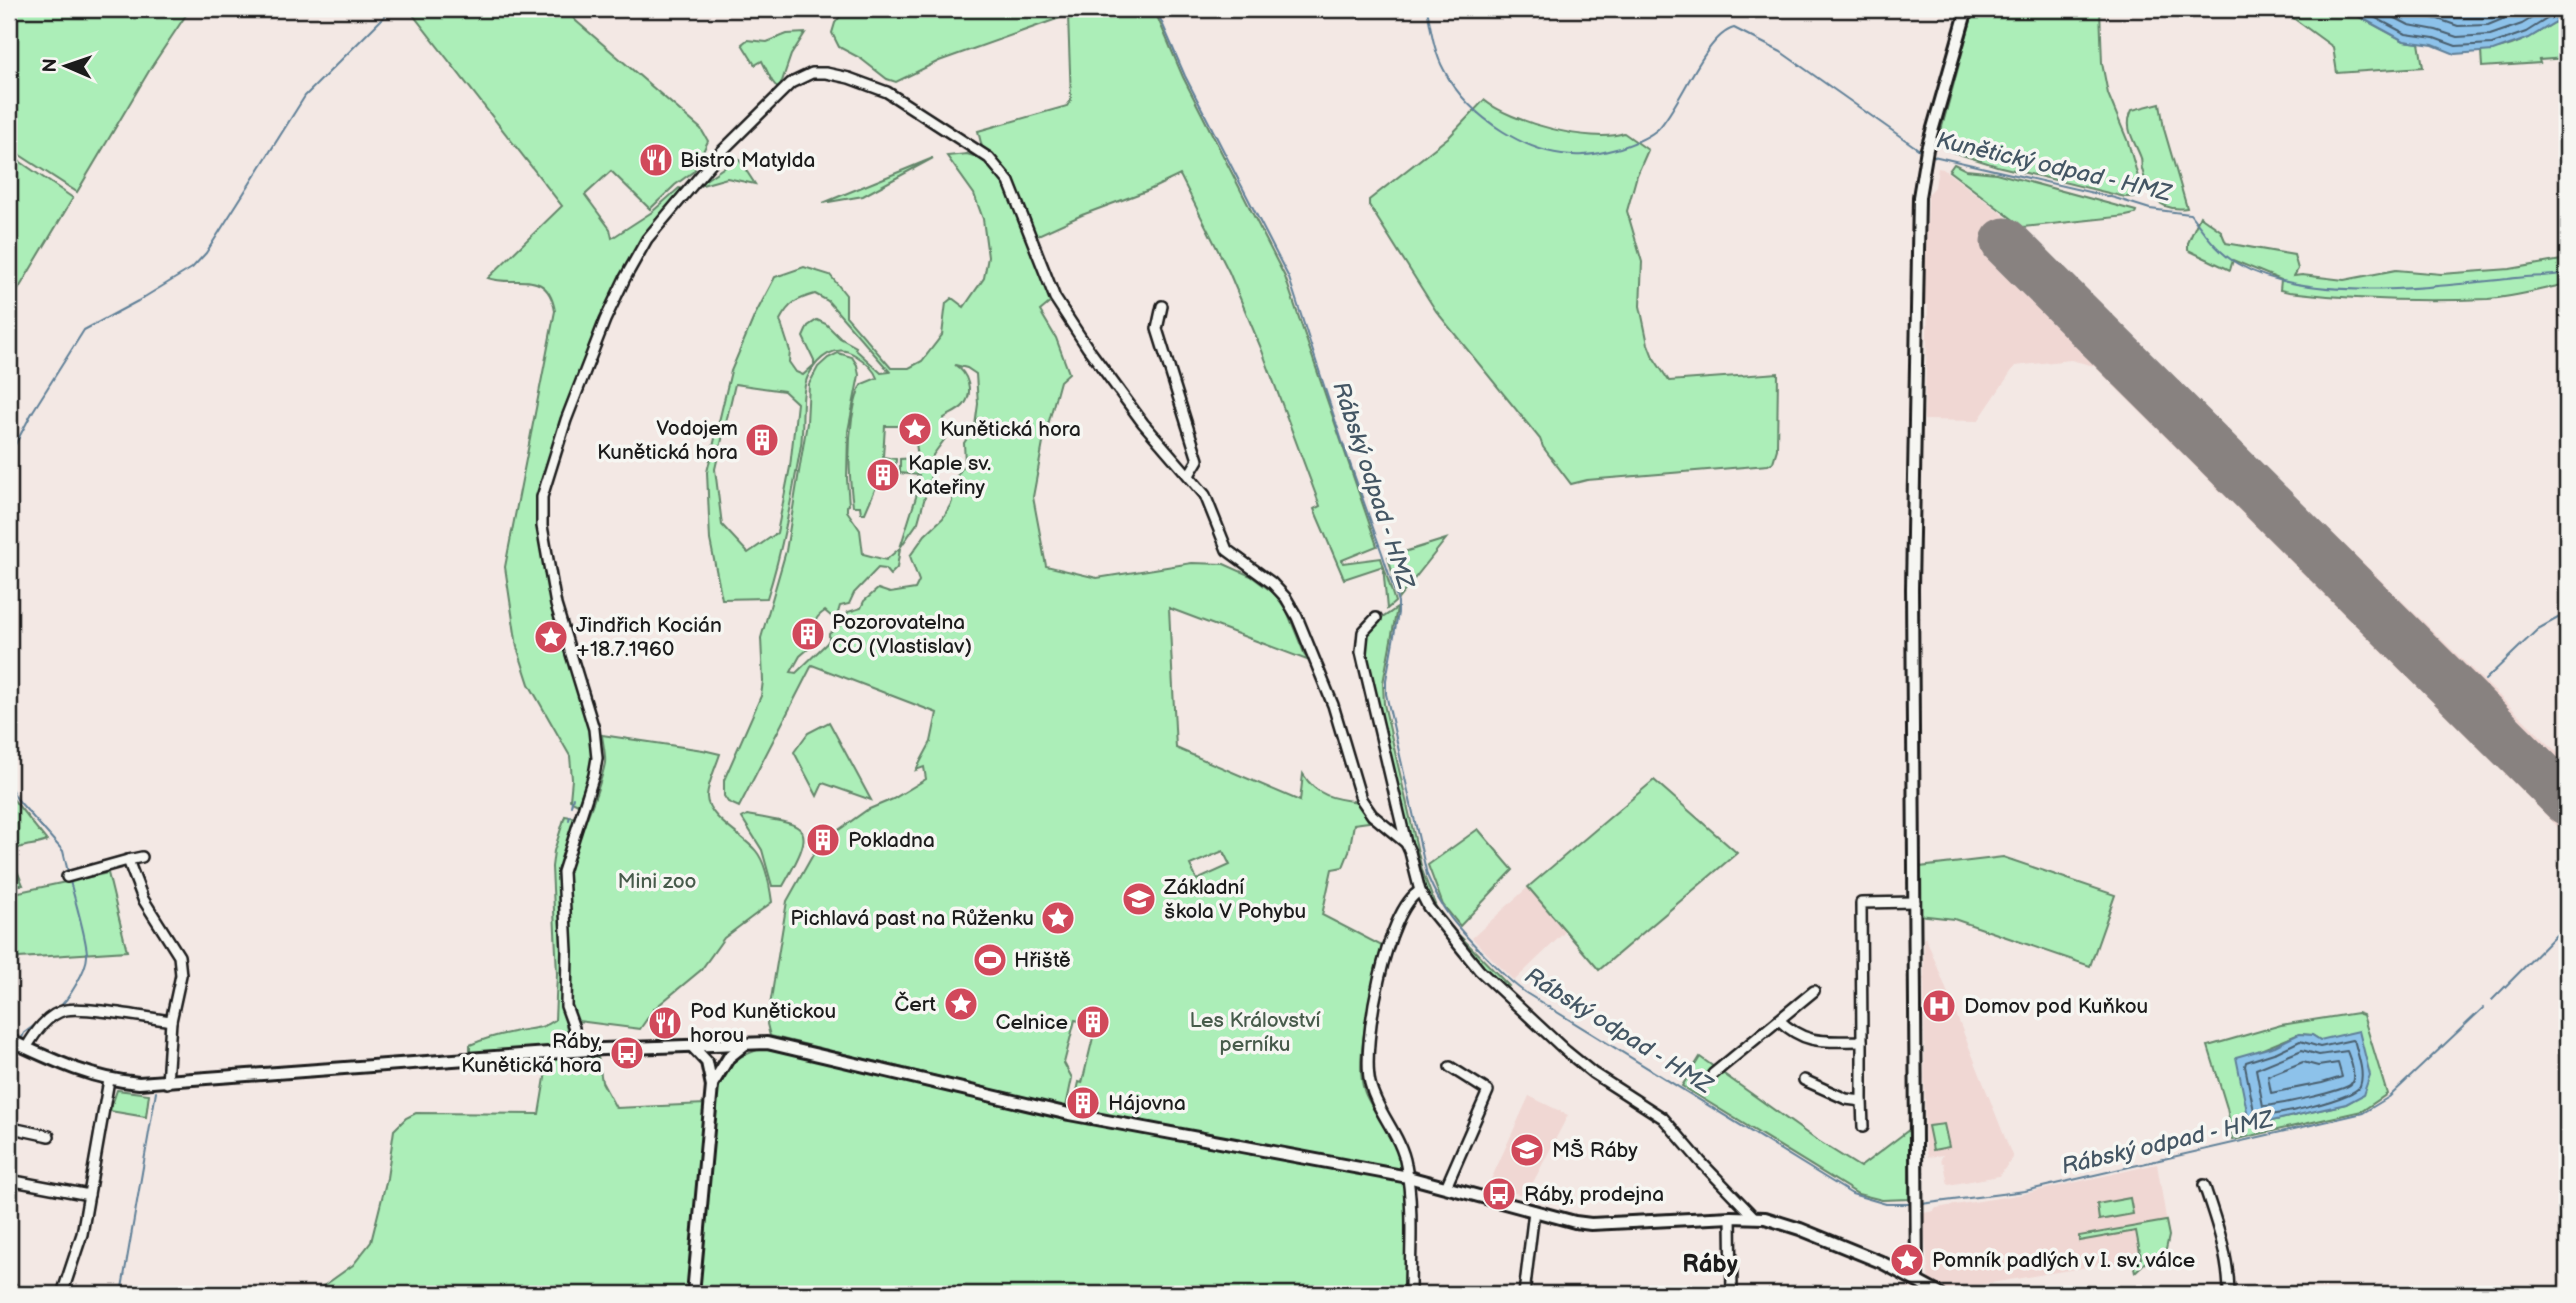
<svg xmlns="http://www.w3.org/2000/svg" width="2576" height="1303" font-family="'Balsamiq Sans',sans-serif">
  <rect width="100%" height="100%" fill="#f3e8e4"/>
  <filter id="ink" filterUnits="userSpaceOnUse"><feTurbulence type="fractalNoise" baseFrequency=".0143" numOctaves="2"/><feDisplacementMap in="SourceGraphic" scale="14" xChannelSelector="R" yChannelSelector="G"/><feConvolveMatrix kernelMatrix="1 2 1 2 8 2 1 2 1" color-interpolation-filters="sRGB"/></filter>
  <g filter="url(#ink)">
    <g fill="#f0d7d3">
      <polygon points="1938,168 1943,169 2016,224 2567,762 2567,836 2094,366 2071,360 2015,366 1978,421 1924,420 1928,305 1924,304 1928,205 1928,194 1935,187"/>
      <polygon points="1528,887 1566,931 1514,981 1472,938"/>
      <polygon points="1924,938 1926,938 2013,1158 1999,1176 1948,1185 1944,1163 1942,1163 1941,1159 1943,1155 1928,1157 1925,1141"/>
      <polygon points="1529,1096 1568,1115 1526,1196 1488,1186"/>
      <polygon points="2157,1164 2169,1236 2165,1254 1944,1291 1929,1283 1923,1213 1934,1211 1936,1208 2023,1194"/>
    </g>
    <g fill="#aceeb8" stroke="#64856a" stroke-width="2" fill-rule="evenodd">
      <polygon points="9,9 65,9 70,11 74,9 190,9 152,66 77,192 9,148"/>
      <path d="M 412,9 L 566,9 L 576,21 L 701,129 L 708,141 L 694,171 L 675,185 L 650,209 L 611,171 L 585,195 L 610,229 L 612,238 L 652,212 L 679,188 L 684,189 L 651,227 L 634,258 L 599,327 L 566,407 L 551,456 L 540,524 L 547,579 L 559,632 L 592,735 L 594,762 L 578,804 L 570,800 L 572,779 L 570,756 L 529,684 L 517,647 L 505,567 L 555,311 C 547,266 515,288 488,278 L 562,206 L 414,16 Z"/>
      <polygon points="846,9 1154,9 1183,77 1285,277 1377,546 1342,560 1343,563 1381,558 1395,602 1387,609 1383,566 1344,579 1314,509 1320,506 1261,348 1229,272 1180,175 1149,190 1082,215 1036,236 1012,180 983,151 978,131 1067,106 1071,100 1068,15 939,61 896,82 887,79 860,58 839,47 832,33 835,23"/>
      <polygon points="1974,9 2100,9 2102,63 2108,94 2128,142 2140,184 2137,197 2125,197 1997,166 1953,152 1940,145 1938,142 1942,127"/>
      <polygon points="2292,9 2345,9 2404,41 2419,43 2423,67 2337,73 2333,47 2289,15"/>
      <path d="M 2567,15 L 2567,58 L 2539,60 L 2540,63 L 2482,67 L 2481,51 C 2512,51 2541,31 2567,15 Z"/>
      <polygon points="805,33 791,55 779,90 772,81 762,61 755,65 742,44 747,40 767,42 787,34"/>
      <path d="M 1484,100 C 1510,122 1592,144 1624,133 L 1648,150 L 1637,175 L 1627,211 L 1642,262 L 1640,306 L 1648,344 L 1653,357 L 1669,381 L 1778,373 L 1777,449 L 1773,462 L 1768,465 L 1587,480 L 1571,484 L 1543,447 L 1540,439 L 1436,311 L 1369,205 L 1369,200 L 1450,136 Z"/>
      <path d="M 2160,103 L 2164,129 L 2187,208 C 2158,212 2148,195 2142,169 C 2141,166 2142,162 2141,158 C 2135,141 2123,129 2132,110 Z"/>
      <polygon points="9,154 73,198 9,305"/>
      <path d="M 967,154 L 987,160 L 1005,184 L 1052,301 L 1040,311 L 1056,338 L 1069,373 L 1060,381 L 1043,443 L 1033,497 L 1046,566 L 1097,578 L 1192,563 L 1224,564 L 1251,576 L 1275,594 L 1287,611 L 1307,660 L 1169,608 L 1176,748 L 1300,801 L 1303,774 C 1316,796 1334,799 1359,802 L 1369,822 L 1354,824 L 1349,852 L 1343,867 L 1332,869 L 1322,915 L 1382,946 C 1376,982 1353,1056 1364,1090 C 1371,1114 1407,1147 1401,1171 L 1075,1109 L 1074,1105 L 1079,1082 L 1082,1083 L 1096,1025 L 1075,1020 L 1064,1063 L 1072,1078 L 1066,1107 L 770,1036 L 767,1024 L 787,901 L 819,844 L 867,810 L 893,799 L 926,779 L 924,767 L 916,770 L 931,742 L 937,713 L 812,665 L 739,807 L 728,802 L 724,796 L 724,780 L 761,696 L 763,681 L 761,638 L 786,551 L 807,423 L 809,384 L 818,367 L 828,358 L 838,353 L 852,357 L 857,365 L 859,375 L 848,431 L 847,479 L 849,505 L 847,506 L 847,511 L 860,530 L 863,554 L 886,560 L 900,548 L 916,497 L 919,475 L 900,473 L 900,459 L 918,458 L 915,435 L 920,429 L 916,423 L 909,426 L 885,426 L 883,457 L 896,459 L 895,473 L 881,470 L 880,478 L 865,513 L 861,513 L 860,506 L 853,506 C 848,469 847,425 859,389 L 862,384 L 877,378 C 874,369 863,360 855,355 C 836,343 818,357 808,376 C 800,393 804,425 801,445 C 792,496 783,548 767,598 L 722,599 L 710,540 L 707,472 L 731,371 L 754,317 L 775,277 L 804,267 L 830,275 L 846,295 L 846,316 L 891,368 L 909,368 L 922,361 L 942,335 L 946,303 L 952,298 L 964,307 L 984,278 L 988,257 L 983,219 L 974,194 L 947,156 ZM 815,294 L 828,301 L 890,372 L 881,373 L 855,349 L 856,347 L 840,338 L 826,324 L 817,320 L 808,326 L 803,337 L 814,360 L 814,365 L 803,375 L 796,372 L 789,362 L 790,351 L 780,320 C 789,303 797,299 815,294 ZM 955,365 L 967,368 L 976,374 L 978,404 L 975,426 L 964,443 L 965,463 L 957,476 L 952,488 L 952,502 L 943,518 L 925,535 L 910,556 L 919,581 L 915,589 L 890,593 L 878,589 L 864,601 L 861,608 L 848,612 L 844,622 L 829,634 L 829,640 L 826,644 L 796,673 L 791,672 L 800,656 L 814,644 C 816,630 809,621 825,611 L 832,617 L 837,616 L 840,606 L 849,604 L 854,593 L 878,568 L 885,569 L 890,575 L 897,568 L 900,548 L 918,522 L 932,472 L 933,455 L 947,436 L 944,418 C 950,414 959,411 964,405 C 974,392 968,373 955,365 ZM 735,384 L 784,391 L 797,403 L 790,467 L 777,533 L 748,553 L 722,525 L 715,469 ZM 1223,851 L 1230,865 L 1197,880 L 1190,865 Z"/>
      <polygon points="738,158 755,184 727,178 695,187"/>
      <polygon points="933,158 863,196 823,203"/>
      <polygon points="1954,164 1966,170 1996,173 2136,211 2135,214 2126,216 2023,227 1949,171"/>
      <path d="M 2200,216 L 2221,231 L 2226,243 L 2294,255 L 2298,269 L 2294,276 L 2302,275 L 2344,280 L 2396,270 L 2441,274 L 2510,269 L 2567,259 L 2567,284 C 2541,289 2515,297 2488,299 C 2421,302 2356,300 2289,292 L 2280,290 L 2281,280 L 2233,260 L 2230,270 L 2188,250 L 2188,243 Z"/>
      <polygon points="1446,539 1399,598 1388,557"/>
      <path d="M 1397,608 L 1383,683 L 1384,704 L 1422,870 L 1436,907 L 1455,931 L 1509,986 L 1507,988 L 1564,1044 L 1486,973 L 1439,917 L 1421,882 L 1364,661 C 1366,626 1369,627 1397,608 Z"/>
      <polygon points="829,722 871,800 823,783 817,796 794,752 808,733"/>
      <path d="M 602,735 L 703,750 L 720,754 C 716,767 708,782 707,796 C 706,817 744,836 756,851 C 766,863 770,887 772,902 L 724,938 L 701,970 L 654,1009 L 640,1029 L 578,1021 L 570,1010 L 569,871 C 577,834 598,800 605,763 C 606,755 603,744 602,735 Z"/>
      <polygon points="1654,780 1737,853 1599,970 1528,887"/>
      <path d="M 9,794 L 47,841 C 33,847 21,843 10,854 L 23,885 L 9,885 Z"/>
      <path d="M 747,815 C 810,826 818,824 783,886 L 772,886 L 762,850 L 742,818 Z"/>
      <path d="M 565,816 L 577,818 L 563,863 L 564,1013 L 570,1045 L 475,1054 L 470,1052 L 470,1045 C 483,1039 498,1035 513,1032 C 528,1028 542,1030 555,1020 L 557,974 L 552,867 L 554,851 Z"/>
      <polygon points="1478,829 1513,870 1460,926 1443,905 1428,865"/>
      <polygon points="2003,857 2115,895 2090,966 1954,919 1919,915 1920,867"/>
      <polygon points="108,873 127,951 19,958 9,976 9,889 19,892"/>
      <path d="M 2357,1013 L 2363,1015 L 2387,1094 L 2362,1111 L 2233,1140 L 2227,1108 L 2208,1046 L 2281,1025 ZM 2299,1034 L 2312,1035 L 2320,1040 L 2363,1094 L 2346,1104 L 2250,1126 L 2258,1051 Z"/>
      <polygon points="762,1048 1069,1120 1405,1182 1405,1294 697,1294 715,1105 720,1074 737,1058"/>
      <polygon points="598,1057 602,1082 616,1108 705,1104 688,1294 293,1294 315,1292 353,1265 371,1242 387,1178 394,1130 406,1118 416,1113 539,1114 545,1078 544,1060"/>
      <polygon points="1700,1057 1815,1139 1860,1167 1910,1129 1909,1199 1882,1200 1858,1194 1682,1086"/>
      <polygon points="117,1090 149,1094 146,1117 110,1111"/>
      <polygon points="1944,1124 1949,1147 1933,1150 1928,1126"/>
      <polygon points="2130,1198 2133,1214 2099,1220 2097,1204"/>
      <polygon points="2166,1221 2169,1236 2165,1254 2152,1256 2135,1272 2134,1267 2141,1258 2136,1231 2079,1241 2079,1236"/>
    </g>
    <g fill="#8dc2ea" stroke="#608098" stroke-width="2">
      <polygon points="2345,9 2567,9 2567,15 2529,38 2493,51 2455,54 2433,45 2404,41"/>
      <polygon points="2359,1031 2370,1075 2363,1095 2346,1104 2250,1126 2236,1057 2275,1046 2299,1034 2312,1035 2320,1040"/>
    </g>
    <g fill="none" stroke-linecap="round" stroke-linejoin="round">
      <g stroke="#495e6e" stroke-width="2">
        <polyline points="2359,9 2406,34 2434,38 2456,46 2492,44 2526,32 2561,10 2567,9"/>
        <polyline points="2378,9 2409,25 2436,30 2457,37 2490,35 2522,24 2547,9"/>
        <polyline points="2400,9 2413,15 2438,19 2458,26 2488,25 2527,9"/>
        <path d="M 2352,1040 L 2355,1043 C 2358,1056 2365,1073 2360,1086 C 2354,1099 2270,1118 2255,1116 L 2245,1066 L 2246,1062 L 2277,1052 L 2300,1041 L 2320,1047 Z"/>
        <path d="M 2302,1050 L 2319,1055 L 2347,1051 C 2350,1059 2357,1075 2351,1084 C 2345,1091 2274,1106 2263,1106 L 2256,1069 Z"/>
        <polygon points="2303,1062 2318,1066 2338,1063 2342,1077 2322,1083 2271,1093 2268,1076"/>
      </g>
      <g stroke="#608098" stroke-width="2">
        <path d="M 1156,9 L 1185,76 L 1289,278 L 1342,441 L 1382,553 L 1398,602 L 1398,613 L 1386,680 L 1386,694 L 1427,875 C 1443,913 1457,927 1485,956 C 1498,969 1510,982 1526,993 L 1852,1194 L 1886,1204 L 1912,1204"/>
        <path d="M 1427,9 C 1431,29 1434,52 1444,70 C 1468,117 1530,158 1583,155 C 1596,155 1608,151 1620,148 C 1632,144 1648,138 1658,129 C 1680,107 1705,35 1734,28 L 1781,52 L 1921,151"/>
        <path d="M 1929,155 L 2115,198 L 2150,209 L 2190,214 C 2205,233 2217,252 2238,264 C 2307,304 2431,287 2508,279 C 2528,276 2548,277 2567,273"/>
        <polyline points="9,456 33,411 84,330 138,301 192,268 206,253 305,96 392,9"/>
        <polyline points="2485,680 2538,629 2567,613"/>
        <polyline points="9,785 17,799 63,851 68,872"/>
        <polyline points="571,806 573,797"/>
        <polyline points="569,820 570,816"/>
        <polyline points="2492,1000 2567,924"/>
        <path d="M 58,1008 C 68,1001 87,969 87,956 C 88,943 74,897 70,881"/>
        <polyline points="21,1040 24,1033 39,1022"/>
        <polyline points="9,1064 17,1048"/>
        <polyline points="1921,1204 2025,1191 2363,1113 2389,1097 2483,1008"/>
        <polyline points="121,1294 156,1092"/>
      </g>
      <polyline stroke="#888280" stroke-width="49" points="2005,242 2567,801"/>
      <defs>
        <g id="minor">
          <polyline points="1162,306 1157,329 1198,460 1189,475"/>
          <polyline points="1376,618 1363,632 1361,652 1406,843 1410,852 1420,891 1428,907 1479,970 1566,1051 1593,1073 1663,1118 1700,1161 1754,1217"/>
          <polyline points="128,860 142,857"/>
          <polyline points="67,877 128,860 143,899 179,956 181,975 171,1021 167,1083"/>
          <path d="M 1779,1020 C 1806,1046 1827,1041 1862,1041 L 1861,903 L 1915,902"/>
          <path d="M 26,1048 C 35,1033 47,1014 66,1010 C 85,1006 149,1018 171,1021"/>
          <polyline points="575,1051 574,1028 566,1006 567,951 563,872 594,775 597,758 594,729 556,605 542,526 542,497 566,420 605,320 625,278 647,239 717,156 791,83 812,73 826,73 849,78 887,92 989,158 1009,182 1055,298 1087,347 1143,423 1205,495 1227,550 1272,583 1286,598 1297,617 1333,705 1361,799 1372,815 1406,843"/>
          <polyline points="1713,1074 1814,991"/>
          <polyline points="1804,1080 1846,1099 1862,1101 1862,1041"/>
          <polyline points="1862,1101 1863,1127"/>
          <polyline points="9,1146 12,1128 49,1136"/>
          <polyline points="9,1180 89,1195"/>
          <path d="M 2204,1185 C 2216,1221 2229,1256 2229,1294"/>
          <polyline points="1446,1187 1488,1091 1450,1067"/>
          <polyline points="1731,1217 1732,1294"/>
          <polyline points="9,1288 12,1289"/>
          <polyline points="22,1294 23,1294"/>
          <polyline points="62,1294 82,1234 109,1080"/>
          <path d="M 1410,1294 C 1410,1252 1414,1207 1406,1165 C 1401,1135 1377,1113 1370,1083 C 1361,1046 1386,909 1420,891"/>
          <polyline points="1524,1294 1534,1211"/>
        </g>
        <g id="tertiary">
          <path d="M 9,1040 C 52,1060 91,1079 139,1083 L 603,1049 L 767,1043 L 1069,1114 L 1408,1177 L 1575,1222 L 1591,1224 L 1731,1217 L 1765,1218 L 1800,1229 L 1881,1262 L 1940,1294"/>
          <polyline points="692,1046 707,1062 712,1086 693,1294"/>
          <polyline points="713,1083 729,1057 744,1045"/>
          <polyline points="1917,1281 1912,589 1919,197 1927,149 1967,9"/>
        </g>
      </defs>
      <use href="#minor" stroke="#1c1c1c" stroke-width="14"/>
      <use href="#tertiary" stroke="#1c1c1c" stroke-width="16"/>
      <use href="#minor" stroke="#f6f6f2" stroke-width="9"/>
      <use href="#tertiary" stroke="#f6f6f2" stroke-width="10"/>
    </g>
  </g>
  <defs>
    <symbol id="restaurant-disc" viewBox="-11 -11 22 22"><circle r="9.5" fill="#d1495b" stroke="#f6f6f2"/><path d="M-5-6h1v4h1v-4h1v4h1v-4h1v5L-1.5 .5V6h-2V.5L-5-1ZM5-6V6H3V1.5H1.5Q1.5-4 5-6Z" fill="#fff"/></symbol>
    <symbol id="sight-disc" viewBox="-11 -11 22 22"><circle r="9.5" fill="#d1495b" stroke="#f6f6f2"/><path d="M0-6L1.8-2.2L6-1.7L2.9 1.2L3.7 5.4L0 3.3L-3.7 5.4L-2.9 1.2L-6-1.7L-1.8-2.2Z" fill="#fff"/></symbol>
    <symbol id="building-disc" viewBox="-11 -11 22 22"><circle r="9.5" fill="#d1495b" stroke="#f6f6f2"/><path d="M-4-6H4V6H1V3H-1V6H-4ZM-2.5-4.3h1.7v1.8h-1.7ZM.8-4.3h1.7v1.8H.8ZM-2.5-1h1.7V.8h-1.7ZM.8-1h1.7V.8H.8Z" fill="#fff"/></symbol>
    <symbol id="school-disc" viewBox="-11 -11 22 22"><circle r="9.5" fill="#d1495b" stroke="#f6f6f2"/><path d="M0-5L7-2L0 1L-7-2ZM-4 1L0 2.5L4 1V4Q0 6-4 4Z" fill="#fff"/></symbol>
    <symbol id="stadium-disc" viewBox="-11 -11 22 22"><circle r="9.5" fill="#d1495b" stroke="#f6f6f2"/><path d="M0-5a6.5 5 0 1 0 0 10a6.5 5 0 1 0 0-10ZM-3.5-1.8h7v3.6h-7Z" fill="#fff"/></symbol>
    <symbol id="hospital-disc" viewBox="-11 -11 22 22"><circle r="9.5" fill="#d1495b" stroke="#f6f6f2"/><path d="M-5-5h3v3.5h4V-5h3V5h-3V1.5h-4V5h-3Z" fill="#fff"/></symbol>
    <symbol id="bus-disc" viewBox="-11 -11 22 22"><circle r="9.5" fill="#d1495b" stroke="#f6f6f2"/><path d="M-5-6H5V4H4V6H2V4H-2V6H-4V4H-5ZM-3.5-4V0h7V-4ZM-3.5 1.2v1.5H-2V1.2ZM2 1.2v1.5H3.5V1.2Z" fill="#fff"/></symbol>
  </defs>
  <g fill-rule="evenodd">
    <use href="#restaurant-disc" x="637" y="141" width="38" height="38"/>
    <use href="#sight-disc" x="896" y="410" width="38" height="38"/>
    <use href="#building-disc" x="743" y="421" width="38" height="38"/>
    <use href="#building-disc" x="864" y="456" width="38" height="38"/>
    <use href="#building-disc" x="789" y="615" width="38" height="38"/>
    <use href="#sight-disc" x="532" y="618" width="38" height="38"/>
    <use href="#building-disc" x="804" y="821" width="38" height="38"/>
    <use href="#school-disc" x="1120" y="880" width="38" height="38"/>
    <use href="#sight-disc" x="1039" y="899" width="38" height="38"/>
    <use href="#stadium-disc" x="971" y="941" width="38" height="38"/>
    <use href="#sight-disc" x="942" y="985" width="38" height="38"/>
    <use href="#hospital-disc" x="1920" y="987" width="38" height="38"/>
    <use href="#building-disc" x="1074" y="1003" width="38" height="38"/>
    <use href="#restaurant-disc" x="646" y="1004" width="38" height="38"/>
    <use href="#bus-disc" x="608" y="1034" width="38" height="38"/>
    <use href="#building-disc" x="1064" y="1084" width="38" height="38"/>
    <use href="#school-disc" x="1508" y="1131" width="38" height="38"/>
    <use href="#bus-disc" x="1480" y="1175" width="38" height="38"/>
    <use href="#sight-disc" x="1888" y="1241" width="38" height="38"/>
  </g>
  <g text-anchor="middle" stroke-width="7" stroke-linejoin="round" paint-order="stroke">
    <g font-size="21" fill="#1c1c1c" stroke="#f6f6f2" text-anchor="start">
      <text x="680" y="167">Bistro Matylda</text>
      <text x="738" y="435" text-anchor="end">Vodojem<tspan x="738" dy="24">Kunětická hora</tspan></text>
      <text x="940" y="436">Kunětická hora</text>
      <text x="908" y="470">Kaple sv.<tspan x="908" dy="24">Kateřiny</tspan></text>
      <text x="832" y="629">Pozorovatelna<tspan x="832" dy="24">CO (Vlastislav)</tspan></text>
      <text x="576" y="632">Jindřich Kocián<tspan x="576" dy="24">+18.7.1960</tspan></text>
      <text x="848" y="847">Pokladna</text>
      <text x="1164" y="894">Základní<tspan x="1164" dy="24">škola V Pohybu</tspan></text>
      <text x="1034" y="925" text-anchor="end">Pichlavá past na Růženku</text>
      <text x="1014" y="967">Hřiště</text>
      <text x="936" y="1011" text-anchor="end">Čert</text>
      <text x="1964" y="1013">Domov pod Kuňkou</text>
      <text x="690" y="1018">Pod Kunětickou<tspan x="690" dy="24">horou</tspan></text>
      <text x="1068" y="1029" text-anchor="end">Celnice</text>
      <text x="602" y="1048" text-anchor="end">Ráby,<tspan x="602" dy="24">Kunětická hora</tspan></text>
      <text x="1108" y="1110">Hájovna</text>
      <text x="1552" y="1157">MŠ Ráby</text>
      <text x="1524" y="1201">Ráby, prodejna</text>
      <text x="1932" y="1267">Pomník padlých v I. sv. válce</text>
    </g>
    <g font-size="21" fill="#475b4b" stroke="#f6f6f2">
      <text x="657" y="888">Mini zoo</text>
      <text x="1255" y="1027">Les Království<tspan x="1255" dy="24">perníku</tspan></text>
    </g>
    <g font-size="23" font-style="italic" fill="#445664" stroke="#f6f6f2">
      <text transform="translate(2054 166) rotate(13)" y="8">Kunětický odpad - HMZ</text>
      <text transform="translate(1374 485) rotate(72)" y="8">Rábský odpad - HMZ</text>
      <text transform="translate(1619 1030) rotate(32)" y="8">Rábský odpad - HMZ</text>
      <text transform="translate(2167 1142) rotate(-13)" y="8">Rábský odpad - HMZ</text>
    </g>
    <g font-size="24" font-weight="bold" fill="#1c1c1c" stroke="#f6f6f2">
      <text x="1710" y="1272">Ráby</text>
    </g>
  </g>
  <rect width="2576" height="1303" fill="none" stroke="#f6f6f2" stroke-width="35"/>
  <rect x="18" y="18" width="2541" height="1268" fill="none" stroke="#1c1c1c" stroke-width="2.5" filter="url(#ink)"/>
  <g transform="translate(66 66) rotate(272)" stroke="#f6f6f2" stroke-width="5" paint-order="stroke">
  <path d="M0-5L12 26L0 18L-12 26Z" fill="#1c1c1c"/>
  <text y="-10" font-size="19" font-weight="bold" text-anchor="middle" fill="#1c1c1c">N</text>
  </g>
</svg>
